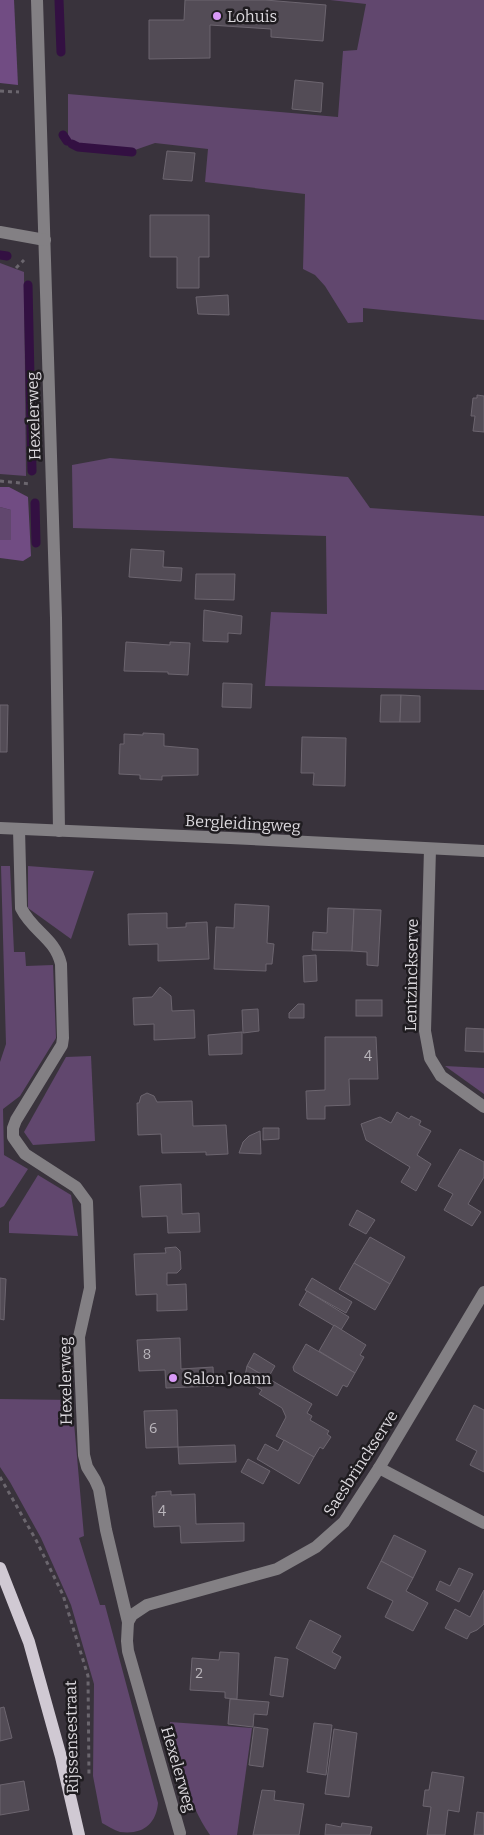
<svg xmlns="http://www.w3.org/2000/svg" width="484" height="1835" font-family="Bitter,serif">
  <rect width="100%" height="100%" fill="#39333c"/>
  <g fill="#61476e">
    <polygon points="330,0 484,0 484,320 363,308 363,322 348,323 325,286 315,275 303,269 305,194 205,182 208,149 155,143 135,150 68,142 68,94 338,117 343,51 357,50 366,4"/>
    <polygon points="0,263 24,272 26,476 0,474"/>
    <polygon points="110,458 348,477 370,508 484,516 484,690 265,686 271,612 327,614 326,536 73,528 72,465"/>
    <polygon points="0,507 11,510 11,541 0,540"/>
    <polygon points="1,866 10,866 14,952 25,952 26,966 53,965 56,1038 20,1096 3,1109 4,1155 28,1169 4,1206 0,1208 0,1062 6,1044"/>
    <polygon points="28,866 94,871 71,939 28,908"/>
    <polygon points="91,1056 95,1141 33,1145 24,1132 66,1057"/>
    <polygon points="445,1066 484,1068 484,1094"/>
    <polygon points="38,1175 71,1195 78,1236 9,1233 9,1222"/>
    <path d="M 0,1399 L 72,1400 L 84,1536 L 79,1538 L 100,1605 L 105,1605 L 158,1803 C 156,1824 143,1835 120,1832 C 114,1830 108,1826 102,1823 L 93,1776 L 94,1684 L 71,1605 L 41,1538 L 10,1482 L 0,1467 Z"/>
    <path d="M 170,1722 L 252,1728 L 237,1835 L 210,1835 C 187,1802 178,1761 170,1722 Z"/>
  </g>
  <g fill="#714c83">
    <polygon points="0,0 14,0 18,85 0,83"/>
    <polygon points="0,487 9,487 28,497 31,556 23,561 0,558 0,540 11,540 11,510 0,507"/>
  </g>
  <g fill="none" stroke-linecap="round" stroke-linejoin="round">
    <g stroke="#331042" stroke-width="9">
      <polyline points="59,0 61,52"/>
      <polyline points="63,135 67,141"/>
      <polyline points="72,144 78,147 132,152"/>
      <polyline points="0,255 7,256"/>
      <polyline points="28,285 32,471"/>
      <polyline points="35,503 36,543"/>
    </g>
  </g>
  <g fill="#534c56" stroke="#6c656f">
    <polygon points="185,0 265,0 326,5 323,41 271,37 271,29 210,25 210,58 149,59 149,20 184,20"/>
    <polygon points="295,80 323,83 321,112 292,109"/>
    <polygon points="167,151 195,153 192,181 163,179"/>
    <polygon points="150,215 209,215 209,257 199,257 199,288 177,288 177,257 150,257"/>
    <polygon points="228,295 229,315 198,314 196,297"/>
    <polygon points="477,395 484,396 484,432 473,431 475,416 471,416 473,398 477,398"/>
    <polygon points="131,549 164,551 163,567 182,568 181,581 129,577"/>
    <polygon points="196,574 235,574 234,600 195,599"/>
    <polygon points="204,610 242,616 241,634 228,633 228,642 203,641"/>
    <polygon points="126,642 170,645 170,642 190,643 188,675 168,674 168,672 124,671"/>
    <polygon points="223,683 252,684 251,708 222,707"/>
    <polygon points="381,695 401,695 400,722 380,722"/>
    <polygon points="401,695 420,696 420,722 400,722"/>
    <polygon points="0,705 8,705 7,752 0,752"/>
    <polygon points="143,733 164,734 164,746 198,749 198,775 162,776 162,780 140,779 140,775 119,774 120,744 124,744 124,734 143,735"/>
    <polygon points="302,737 346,738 345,786 313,785 314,773 301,773"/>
    <polygon points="235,904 269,906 267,943 274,944 272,964 266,964 266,971 214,969 216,927 234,928"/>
    <polygon points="328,908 354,909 352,951 312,950 313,932 327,933"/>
    <polygon points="354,909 381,910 378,966 367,965 367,952 352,951"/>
    <polygon points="167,913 167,928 186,927 186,923 207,922 209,959 158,961 158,944 129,945 128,914"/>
    <polygon points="316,955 317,981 304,982 303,956"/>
    <polygon points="160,987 171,996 172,1011 194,1010 195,1038 154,1040 154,1024 134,1025 133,998 152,997"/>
    <rect x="356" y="1000" width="26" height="16"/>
    <polygon points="298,1004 304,1004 304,1018 289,1018 289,1013"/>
    <polygon points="258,1009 259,1031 243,1033 242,1010"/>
    <polygon points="466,1028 484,1029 484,1052 465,1051"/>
    <polygon points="242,1032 242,1054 209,1055 208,1035"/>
    <polygon points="325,1037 376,1037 378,1079 349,1079 350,1105 325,1106 325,1119 307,1119 306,1091 325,1090"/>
    <polygon points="147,1093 154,1096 157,1102 192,1101 193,1126 226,1125 228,1154 206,1155 206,1152 162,1153 161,1134 138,1135 137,1103 139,1103 141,1096"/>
    <polygon points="397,1112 409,1119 411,1116 421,1121 419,1125 431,1131 417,1155 431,1164 416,1191 401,1182 410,1167 366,1140 361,1124 380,1117 391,1123"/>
    <polygon points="263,1128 279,1128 279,1139 263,1140"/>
    <polygon points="260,1131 261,1154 239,1153 243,1142 249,1136"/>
    <polygon points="460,1149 484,1162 484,1177 468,1204 481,1212 472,1226 444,1210 453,1194 438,1186"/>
    <polygon points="181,1184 182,1214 199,1213 200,1232 168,1233 167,1216 142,1217 140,1186"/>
    <polygon points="357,1210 375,1220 366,1234 349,1225"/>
    <polygon points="370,1237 405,1257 390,1284 354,1263"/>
    <polygon points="176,1247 180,1251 181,1269 177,1273 167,1273 167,1285 186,1284 187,1310 157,1311 157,1294 136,1295 134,1254 166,1253 165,1248"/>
    <polygon points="354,1263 390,1284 375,1310 339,1289"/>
    <polygon points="0,1278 6,1279 4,1320 0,1319"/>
    <polygon points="312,1278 352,1302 346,1313 305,1290"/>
    <polygon points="307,1291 349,1317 341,1330 299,1305"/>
    <polygon points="334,1325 366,1345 360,1355 364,1357 355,1373 319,1351"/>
    <polygon points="180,1338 181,1369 213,1367 214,1386 166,1388 165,1370 139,1371 137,1340"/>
    <polygon points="306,1344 355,1373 347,1387 343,1385 337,1396 294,1371 293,1367"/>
    <polygon points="254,1353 275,1366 268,1378 247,1366"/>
    <polygon points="247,1366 312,1404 307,1413 312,1416 310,1420 329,1431 327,1434 331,1437 323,1449 320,1447 314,1457 276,1436 286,1417 282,1408 259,1394 262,1390 244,1380"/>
    <polygon points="474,1405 484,1410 484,1472 470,1465 477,1451 456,1440"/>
    <polygon points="177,1410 178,1447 146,1448 144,1411"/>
    <polygon points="284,1440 314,1457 299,1484 257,1459 265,1444 278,1451"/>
    <polygon points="235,1445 236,1462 179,1464 178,1447"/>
    <polygon points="248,1459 270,1471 263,1484 241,1472"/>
    <polygon points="171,1491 171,1495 195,1494 196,1524 244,1523 244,1541 181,1543 180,1526 154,1527 152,1496 156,1496 156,1492"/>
    <polygon points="394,1535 426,1551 413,1578 381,1561"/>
    <polygon points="381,1561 413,1578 406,1591 428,1603 413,1631 385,1617 393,1601 367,1588"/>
    <polygon points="459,1568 473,1574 459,1602 436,1590 440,1581 450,1586"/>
    <polygon points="484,1590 484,1624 477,1630 470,1633 467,1639 445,1628 455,1609 470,1617"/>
    <polygon points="310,1620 341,1636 332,1652 341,1657 335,1669 296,1648"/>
    <polygon points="220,1652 239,1653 237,1699 225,1698 225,1692 190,1690 192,1658 219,1660"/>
    <polygon points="275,1657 288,1659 283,1697 270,1695"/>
    <polygon points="230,1699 269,1702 267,1715 254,1714 253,1727 228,1724"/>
    <polygon points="4,1707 12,1738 0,1741 0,1708"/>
    <polygon points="314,1723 332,1725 326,1775 307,1772"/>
    <polygon points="254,1727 268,1729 263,1767 249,1765"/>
    <polygon points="334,1729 357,1733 349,1797 325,1794"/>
    <polygon points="432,1772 464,1777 459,1812 448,1810 445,1835 427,1835 431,1807 423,1806 425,1790 429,1790"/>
    <polygon points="24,1781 29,1810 0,1815 0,1785"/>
    <polygon points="262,1790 275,1791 274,1800 304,1804 299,1835 253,1835"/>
    <polygon points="477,1812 484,1813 484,1835 474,1835"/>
    <polygon points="342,1823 372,1827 370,1835 325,1835 326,1824 341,1827"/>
  </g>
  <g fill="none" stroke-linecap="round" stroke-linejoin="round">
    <g stroke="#6b666e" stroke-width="3" stroke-dasharray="4 4" stroke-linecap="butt">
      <polyline points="0,91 19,92"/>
      <polyline points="16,268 24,260"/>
      <polyline points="0,481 31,484"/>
      <polyline points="0,1477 36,1540 63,1595 88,1676 89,1777"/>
    </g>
    <g stroke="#838084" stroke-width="12">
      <polyline points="37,0 56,618 59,831"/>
      <polyline points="0,232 45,240"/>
      <polyline points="0,828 230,838 484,851"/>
      <path d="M 19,829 L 21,908 C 33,932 55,938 61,964 L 63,1038 L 62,1045 L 16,1120 L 13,1128 L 13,1137 L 25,1154 L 76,1187 L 87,1202 L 90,1288 L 79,1337 L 84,1455 L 87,1467 L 95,1480 L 99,1489 L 106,1530 L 128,1622 L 127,1641 L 128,1651 L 180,1833"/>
      <polyline points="430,849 425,1031 430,1058 441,1076 484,1107"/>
      <polyline points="379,1468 484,1523"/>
      <polyline points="128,1622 132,1615 147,1605 277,1569 316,1547 344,1522 379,1468 484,1292"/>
    </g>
    <polyline stroke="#d0c9d3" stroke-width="12" points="0,1568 29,1642 61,1757 79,1835"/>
  </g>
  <g fill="#d99af7" stroke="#1f1c20" stroke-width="2">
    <circle cx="217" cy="16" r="5"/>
    <circle cx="173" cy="1378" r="5"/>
  </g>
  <g text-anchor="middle" stroke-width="5" stroke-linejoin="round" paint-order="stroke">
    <g font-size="14" fill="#bab6bc">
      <text x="368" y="1061">4</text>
      <text x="147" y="1359">8</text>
      <text x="153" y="1433">6</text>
      <text x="162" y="1516">4</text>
      <text x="199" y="1678">2</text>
    </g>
    <g font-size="16" fill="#dcd9de" stroke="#1f1c20" text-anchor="start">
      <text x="227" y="22">Lohuis</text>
      <text x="183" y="1384">Salon Joann</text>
    </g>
    <g font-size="16" fill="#dcd9de" stroke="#1f1c20">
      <text transform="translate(33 416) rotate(-92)" y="6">Hexelerweg</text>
      <text transform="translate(243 823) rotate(3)" y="6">Bergleidingweg</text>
      <text transform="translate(411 975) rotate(-89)" y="6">Lentzinckserve</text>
      <text transform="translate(65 1381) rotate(-91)" y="6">Hexelerweg</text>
      <text transform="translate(360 1463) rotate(-57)" y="6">Saesbrinckserve</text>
      <text transform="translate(71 1737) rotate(-91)" y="6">Rijssensestraat</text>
      <text transform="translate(179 1769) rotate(74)" y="6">Hexelerweg</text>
    </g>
  </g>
</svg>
